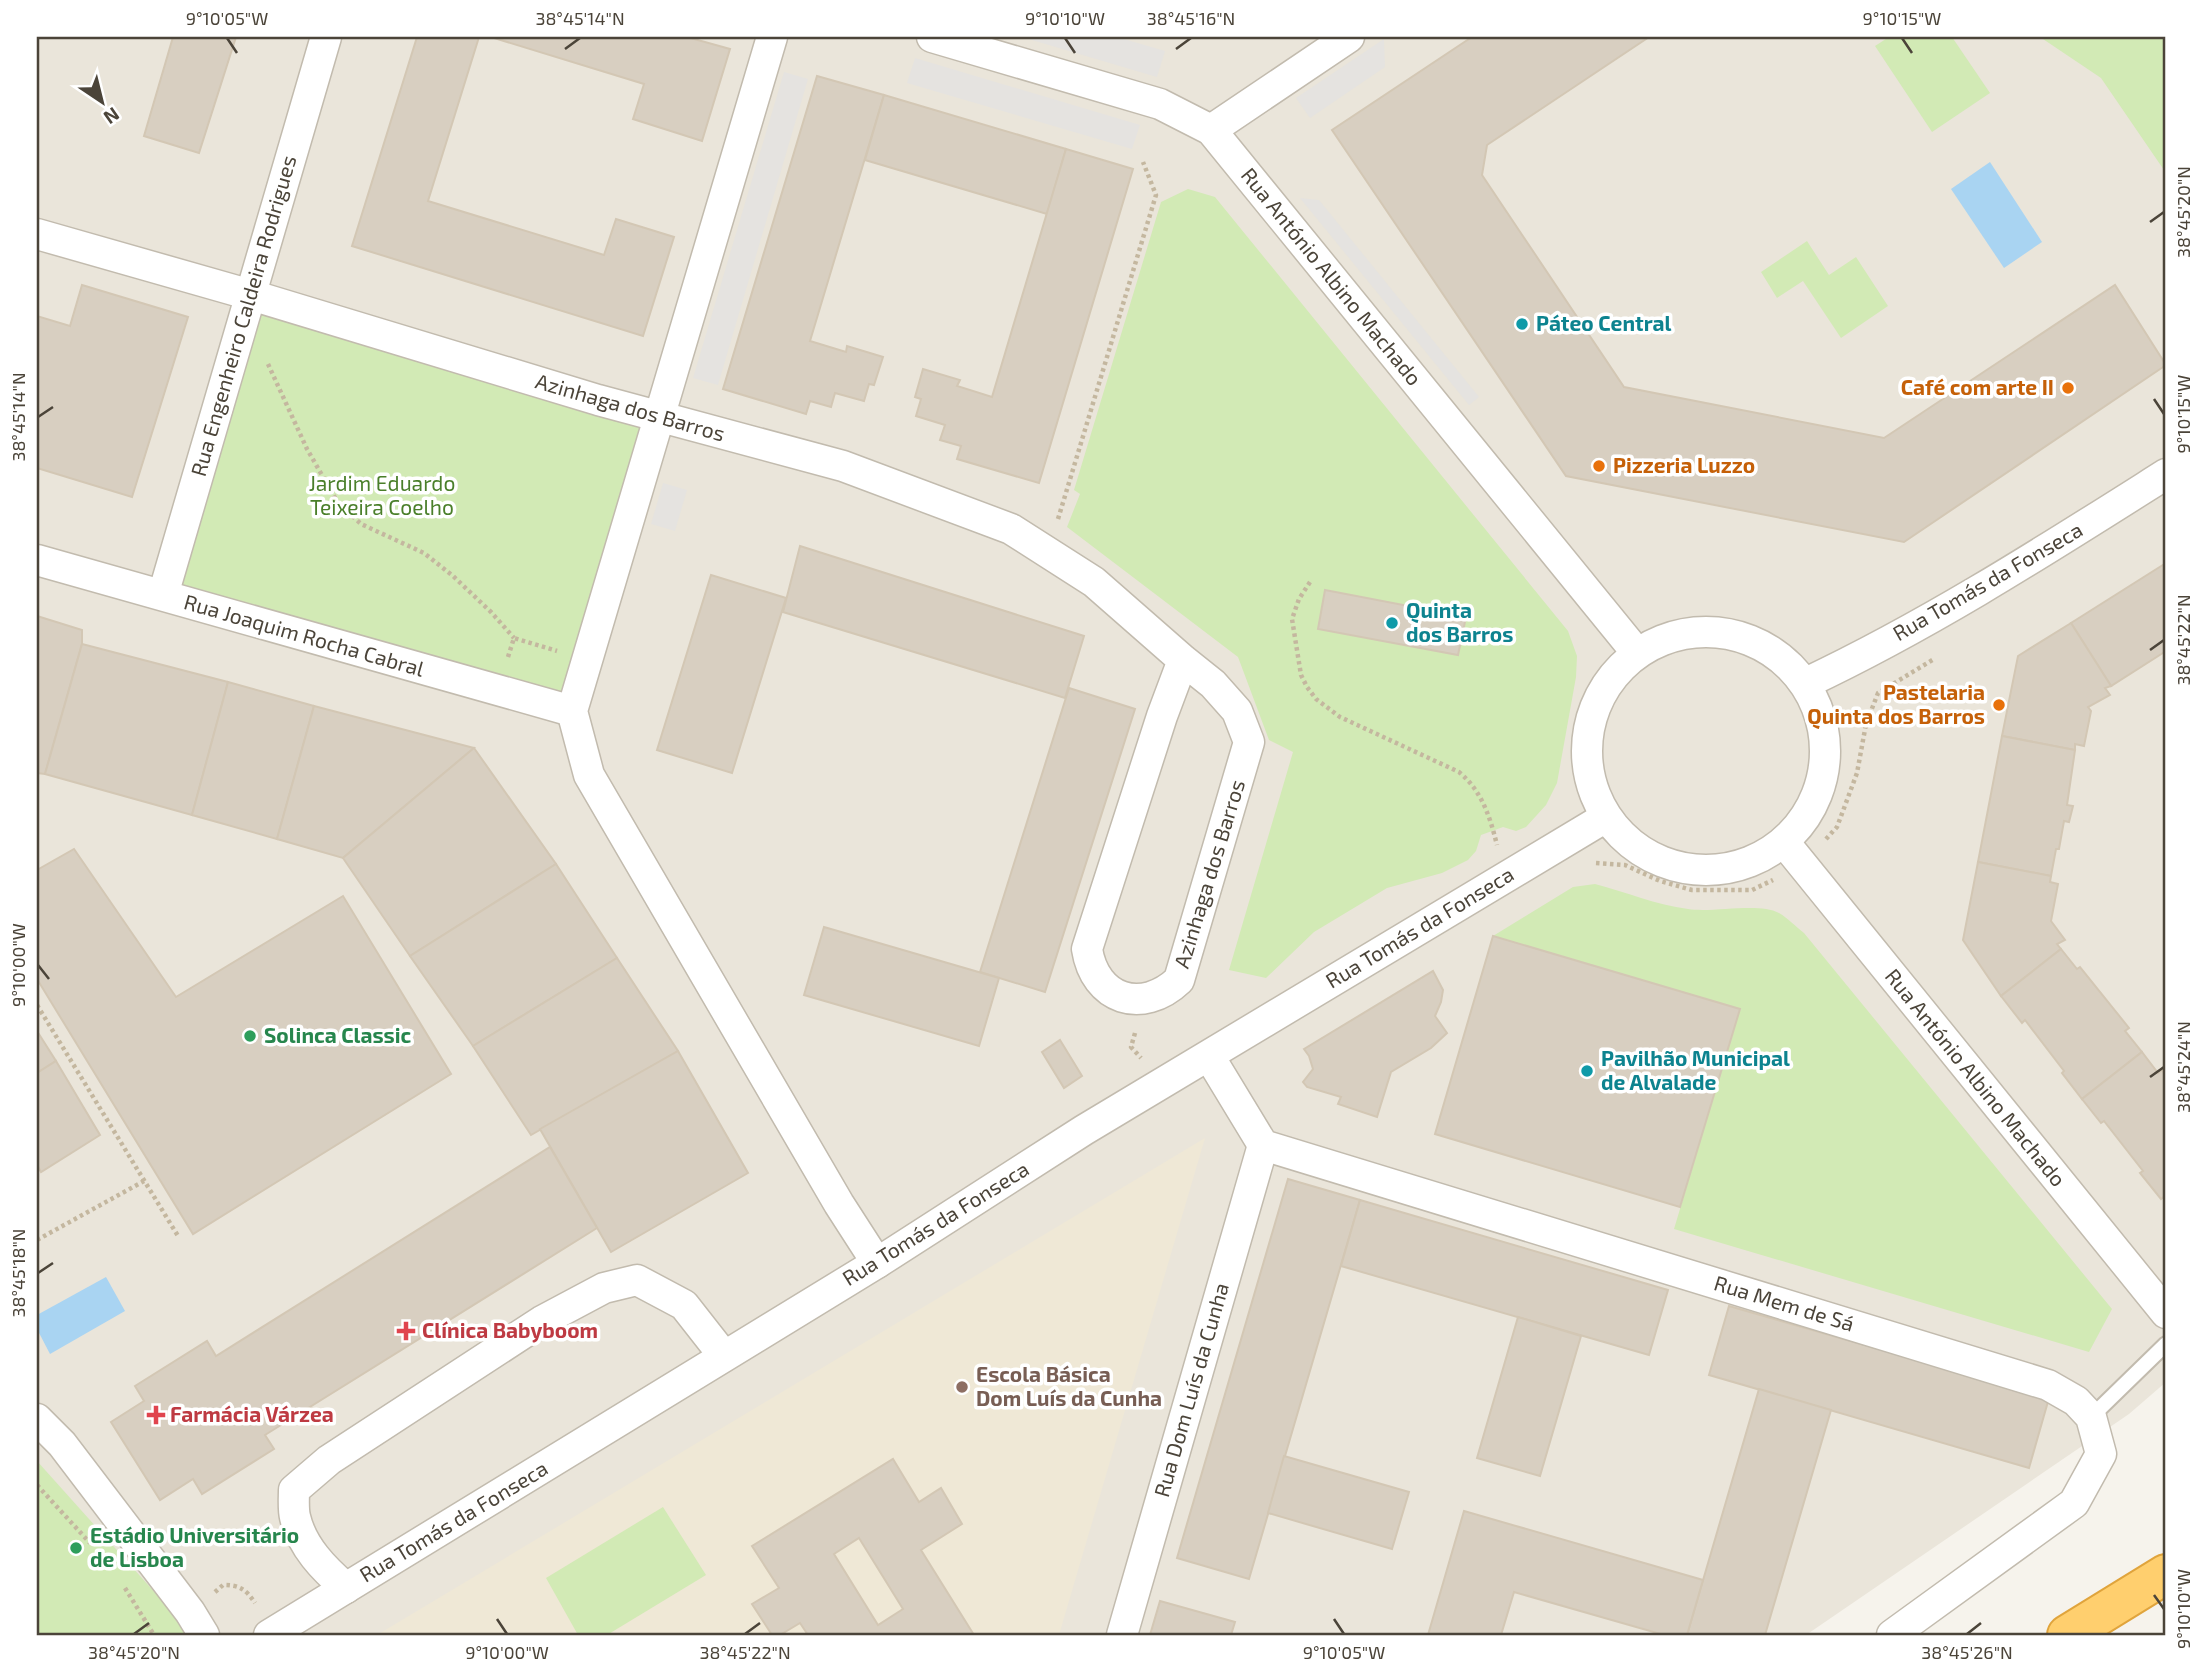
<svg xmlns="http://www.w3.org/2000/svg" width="2203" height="1672" font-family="'Exo 2',sans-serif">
  <rect width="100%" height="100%" fill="#f6f3ec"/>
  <polygon fill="#eae5da" points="37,37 2166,37 2166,1382 2129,1414 1806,1635 37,1635"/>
  <polygon fill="#efe8d6" points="1205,1138 1059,1635 377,1635"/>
  <g fill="#d2eab5">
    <polygon points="1889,37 1952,37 1990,93 1932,132 1875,46"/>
    <polygon points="2040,37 2166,37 2166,173 2101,78"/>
    <polygon points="1188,189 1215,197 1568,631 1577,656 1576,677 1557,783 1546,805 1526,827 1516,831 1503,827 1481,835 1476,851 1468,860 1442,873 1387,888 1314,932 1266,978 1229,970 1293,752 1269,740 1238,657 1067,527 1080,494 1074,490 1161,202"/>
    <polygon points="1807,241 1829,275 1856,257 1888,306 1841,338 1803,281 1777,298 1761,272"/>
    <polygon points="251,295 661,418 572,711 163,595"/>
    <path d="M 1595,884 C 1626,892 1656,905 1688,909 C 1713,913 1759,902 1779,913 C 1788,918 1796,927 1804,933 L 2112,1309 L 2089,1352 L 1674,1229 L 1740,1009 L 1493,936 L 1573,887 Z"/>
    <polygon points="37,1461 193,1635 37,1635"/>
    <polygon points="663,1507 706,1575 607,1635 578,1635 546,1578"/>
  </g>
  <g fill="#e5e3e0">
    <polygon points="1022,37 1117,37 1165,51 1157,77"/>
    <polygon points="1384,39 1385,67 1310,118 1296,98"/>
    <polygon points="915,58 1140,125 1132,149 907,83"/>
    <polygon points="784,72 808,79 718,385 693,378"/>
    <polygon points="1300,198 1319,200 1479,397 1469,405"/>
    <polygon points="663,483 687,490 675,531 651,524"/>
  </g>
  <g fill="#a9d4f2">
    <polygon points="1990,162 2042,242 2004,268 1951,189"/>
    <polygon points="106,1277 125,1311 50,1354 37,1329 37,1315"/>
  </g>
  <g fill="#d8cfc1" stroke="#d3c7b4" stroke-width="2" fill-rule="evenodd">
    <polygon points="173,37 236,37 199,153 144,136"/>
    <polygon points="417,37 479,37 428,201 604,255 616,219 674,237 643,336 352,246"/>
    <polygon points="491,37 687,37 730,49 702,141 633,119 644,84"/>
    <polygon points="1472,37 1649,37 1487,145 1482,175 1624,387 1884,438 2115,285 2166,365 1904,542 1566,476 1332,130"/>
    <polygon points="817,76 884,95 810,341 846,352 847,346 883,357 874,385 869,384 864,401 835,393 831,407 810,401 806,414 723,389"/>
    <polygon points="884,95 1066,149 1047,214 865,160"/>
    <polygon points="1066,149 1133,169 1039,483 957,459 961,446 940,440 945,425 916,416 921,399 915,397 923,369 960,380 957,386 992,397"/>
    <polygon points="82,285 188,317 132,497 37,468 37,316 70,326"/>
    <polygon points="800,546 1084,636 1065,698 783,612"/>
    <polygon points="2166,563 2166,651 2111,686 2071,623"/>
    <polygon points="711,575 786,598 732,773 657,750"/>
    <polygon points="1325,590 1466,617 1458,655 1318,629"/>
    <polygon points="37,616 82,630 82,644 45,774 37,773"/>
    <polygon points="2071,623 2111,686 2105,688 2110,695 2088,707 2091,711 2084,746 2075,744 2075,750 2002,736 2018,656"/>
    <polygon points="82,644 228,682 192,815 45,774"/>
    <polygon points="228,682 314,706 277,839 192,815"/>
    <polygon points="1069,688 1135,709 1045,992 980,972"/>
    <polygon points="314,706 474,748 343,858 277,839"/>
    <polygon points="2002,736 2075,750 2067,805 2073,806 2069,822 2064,821 2059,849 2056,849 2051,876 1978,862"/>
    <polygon points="474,748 556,864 410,956 343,858"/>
    <polygon points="74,849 176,997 343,896 451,1074 193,1234 37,979 37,870"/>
    <polygon points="1978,862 2051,876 2050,882 2058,884 2051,921 2065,940 2057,944 2061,949 2001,996 1963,940"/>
    <polygon points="556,864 617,958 473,1046 410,956"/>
    <polygon points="824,927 999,978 979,1046 804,995"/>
    <polygon points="1493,936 1740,1009 1680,1207 1435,1134"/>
    <polygon points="2061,949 2077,969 2080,967 2129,1028 2125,1031 2142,1052 2082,1099 2062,1073 2064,1071 2025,1020 2022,1023 2001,996"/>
    <polygon points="617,958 678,1051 531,1135 473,1046"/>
    <polygon points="1433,971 1443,990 1441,1002 1435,1016 1447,1033 1431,1048 1391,1072 1377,1117 1338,1104 1341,1097 1307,1087 1303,1082 1313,1069 1309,1056 1304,1049"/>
    <polygon points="37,1031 56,1061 37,1073"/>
    <polygon points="1060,1040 1082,1076 1064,1088 1042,1052"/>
    <polygon points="678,1051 748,1173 611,1252 540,1129"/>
    <polygon points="2142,1052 2158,1073 2162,1070 2166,1076 2166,1195 2161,1199 2140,1173 2143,1171 2104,1121 2101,1123 2082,1099"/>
    <polygon points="56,1061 100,1135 41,1172 37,1165 37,1073"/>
    <polygon points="550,1147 597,1228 265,1435 274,1449 202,1494 193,1479 160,1500 111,1422 144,1401 135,1386 207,1341 216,1356"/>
    <polygon points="1288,1179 1360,1200 1249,1579 1177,1558"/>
    <polygon points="1360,1200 1668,1290 1649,1355 1341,1266"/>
    <polygon points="1729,1306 2049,1398 2029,1468 1709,1375"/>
    <polygon points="1518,1317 1581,1336 1540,1476 1477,1458"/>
    <polygon points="1759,1389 1831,1410 1765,1635 1687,1635"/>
    <polygon points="1284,1456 1409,1492 1392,1549 1268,1513"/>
    <path d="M 893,1459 L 919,1502 L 941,1488 L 962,1524 L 921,1550 L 974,1635 L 808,1635 L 800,1623 L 780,1635 L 772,1635 L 752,1604 L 779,1588 L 752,1546 ZM 859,1538 L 903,1609 L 878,1625 L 834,1554 Z"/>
    <polygon points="1464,1511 1703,1580 1687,1635 1664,1635 1514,1592 1501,1635 1428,1635"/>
    <polygon points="1160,1601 1235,1622 1231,1635 1150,1635"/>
  </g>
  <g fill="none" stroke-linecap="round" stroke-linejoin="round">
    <defs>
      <polyline id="lane" points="2091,1417 2166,1344"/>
      <g id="street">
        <polyline points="772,37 572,711 589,775 839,1204 877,1263"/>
        <polyline points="932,37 1160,104 1211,130 1637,653"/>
        <polyline points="1211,130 1349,37"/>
        <path d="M 37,234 L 251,295 L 598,400 L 843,466 L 1011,529 L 1094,582 L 1183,660 L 1213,684 L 1237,711 L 1249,742 L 1179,980 C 1142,1015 1095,1000 1087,949 L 1162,716 L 1183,660"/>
        <polyline points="37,560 572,711"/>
        <polyline points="163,595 326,37"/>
        <circle cx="1706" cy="751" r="119"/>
        <path d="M 1806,683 C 1931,624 2049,548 2166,474"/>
        <polyline points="1784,842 2166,1313"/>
        <polyline points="1209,1056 1263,1145 2048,1385 2076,1401 2091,1417 2101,1454 2074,1503 1892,1635"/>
        <polyline points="37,1419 62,1444 190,1612 204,1635"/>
        <path d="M 346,1588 C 324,1569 302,1547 295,1517 C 293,1509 294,1498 294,1490 L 329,1460 L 542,1321 L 604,1288 L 637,1280 L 684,1305 L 724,1356"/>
        <polyline points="269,1635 877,1263 1084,1130 1606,817"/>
        <polyline points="1122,1635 1263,1145"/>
      </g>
      <polyline id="highway" points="2067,1635 2166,1574"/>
    </defs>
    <use href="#lane" stroke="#c2bbae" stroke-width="18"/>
    <use href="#street" stroke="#c2bbae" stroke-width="33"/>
    <use href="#highway" stroke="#e0a43c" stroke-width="42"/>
    <g stroke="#c4b79f" stroke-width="4.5" stroke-dasharray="3.5 3.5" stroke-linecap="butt">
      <polyline points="268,364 307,449 338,503 361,524 424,553 453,576 491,612 514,638"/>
      <polyline points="1058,519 1156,195 1143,162"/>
      <path d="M 1310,582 L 1299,599 L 1292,619 L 1301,675 L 1307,687 L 1316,699 L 1340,717 L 1459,772 C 1482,791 1490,817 1497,845"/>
      <polyline points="508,657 514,638 557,651"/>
      <polyline points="1826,839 1837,827 1857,773 1866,724 1878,693 1934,659"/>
      <polyline points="1596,863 1625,865 1660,881 1692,890 1752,890 1773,880"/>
      <polyline points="37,1005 178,1236"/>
      <polyline points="1135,1033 1131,1047 1141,1058"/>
      <polyline points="37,1240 144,1181"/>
      <polyline points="37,1485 90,1543"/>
      <polyline points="125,1588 154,1635"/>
      <path d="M 215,1592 L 223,1585 C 239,1585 246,1589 255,1603"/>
    </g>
    <use href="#lane" stroke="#fff" stroke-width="14"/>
    <use href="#street" stroke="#fff" stroke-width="30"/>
    <use href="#highway" stroke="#ffcf6e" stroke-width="38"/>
  </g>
  <path fill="none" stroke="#4b4439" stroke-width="2.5" d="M 227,38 L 237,53M 1065,38 L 1075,53M 1902,38 L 1912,53M 565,49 L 580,38M 1176,49 L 1191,38M 2150,222 L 2164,212M 2154,399 L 2164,414M 38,417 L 53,407M 2150,650 L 2164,640M 38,965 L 49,979M 2150,1077 L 2164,1067M 38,1273 L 53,1263M 2154,1595 L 2164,1609M 497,1619 L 507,1634M 1334,1619 L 1344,1634M 134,1634 L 149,1623M 745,1634 L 760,1623M 1967,1634 L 1981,1623"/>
  <g fill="#0f9aa8" stroke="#fff" stroke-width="2.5">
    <circle cx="1522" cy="324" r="7"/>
    <circle cx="1392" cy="623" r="7"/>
    <circle cx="1587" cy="1071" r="7"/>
  </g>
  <g fill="#e8710a" stroke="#fff" stroke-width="2.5">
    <circle cx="2068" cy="388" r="7"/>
    <circle cx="1599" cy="466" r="7"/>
    <circle cx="1999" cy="705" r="7"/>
  </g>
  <g fill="#2e9e5b" stroke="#fff" stroke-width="2.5">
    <circle cx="250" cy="1036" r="7"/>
    <circle cx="76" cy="1548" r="7"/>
  </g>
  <g fill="#e0444e" stroke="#fff" stroke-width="2.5">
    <path d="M402.5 1320.5h7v7h7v7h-7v7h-7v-7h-7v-7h7z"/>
    <path d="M152.5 1404.5h7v7h7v7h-7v7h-7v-7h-7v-7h7z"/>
  </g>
  <circle fill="#8d6e63" stroke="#fff" stroke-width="2.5" cx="962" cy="1387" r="7"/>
  <g text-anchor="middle" stroke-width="7" stroke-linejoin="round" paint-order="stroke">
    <g font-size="21" fill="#4b4439" stroke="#fff">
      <text transform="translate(1331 277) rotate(51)" y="7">Rua António Albino Machado</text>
      <text transform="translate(244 316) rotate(-74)" y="7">Rua Engenheiro Caldeira Rodrigues</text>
      <text transform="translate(630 408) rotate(16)" y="7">Azinhaga dos Barros</text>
      <text transform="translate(1988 582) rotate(-30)" y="7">Rua Tomás da Fonseca</text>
      <text transform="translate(304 636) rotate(16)" y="7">Rua Joaquim Rocha Cabral</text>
      <text transform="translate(1210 874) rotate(-73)" y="7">Azinhaga dos Barros</text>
      <text transform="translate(1420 928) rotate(-31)" y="7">Rua Tomás da Fonseca</text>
      <text transform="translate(1975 1078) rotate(51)" y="7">Rua António Albino Machado</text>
      <text transform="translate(936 1224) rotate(-32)" y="7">Rua Tomás da Fonseca</text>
      <text transform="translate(1784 1304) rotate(17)" y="7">Rua Mem de Sá</text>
      <text transform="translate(1192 1390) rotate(-74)" y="7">Rua Dom Luís da Cunha</text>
      <text transform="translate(454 1522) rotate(-31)" y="7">Rua Tomás da Fonseca</text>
    </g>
    <g font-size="21" font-weight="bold" fill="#0d838f" stroke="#fff" text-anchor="start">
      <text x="1536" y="331">Páteo Central</text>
      <text x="1406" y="618">Quinta<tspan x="1406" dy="24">dos Barros</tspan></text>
      <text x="1601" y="1066">Pavilhão Municipal<tspan x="1601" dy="24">de Alvalade</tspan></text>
    </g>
    <g font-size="21" font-weight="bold" fill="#c56008" stroke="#fff" text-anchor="end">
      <text x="2054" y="395">Café com arte II</text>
      <text x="1613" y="473" text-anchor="start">Pizzeria Luzzo</text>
      <text x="1985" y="700">Pastelaria<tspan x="1985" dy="24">Quinta dos Barros</tspan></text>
    </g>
    <g font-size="21" fill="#4a7f2a" stroke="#fff">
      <text x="382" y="491">Jardim Eduardo<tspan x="382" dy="24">Teixeira Coelho</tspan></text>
    </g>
    <g font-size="21" font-weight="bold" fill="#27864d" stroke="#fff" text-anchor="start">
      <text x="264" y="1043">Solinca Classic</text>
      <text x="90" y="1543">Estádio Universitário<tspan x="90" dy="24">de Lisboa</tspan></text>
    </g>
    <g font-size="21" font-weight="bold" fill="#be3a42" stroke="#fff" text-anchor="start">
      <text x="422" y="1338">Clínica Babyboom</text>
      <text x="170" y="1422">Farmácia Várzea</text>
    </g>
    <g font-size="21" font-weight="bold" fill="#785e54" stroke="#fff" text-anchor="start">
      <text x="976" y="1382">Escola Básica<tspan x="976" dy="24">Dom Luís da Cunha</tspan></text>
    </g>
  </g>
  <rect width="2203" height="1672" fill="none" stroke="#ffffff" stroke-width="77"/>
  <g transform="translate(102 102) rotate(145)" stroke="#ffffff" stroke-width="5" paint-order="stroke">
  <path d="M0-5L12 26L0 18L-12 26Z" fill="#4b4439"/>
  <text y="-10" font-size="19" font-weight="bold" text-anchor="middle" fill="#4b4439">N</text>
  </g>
  <rect x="38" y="38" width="2126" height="1596" fill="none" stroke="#4b4439" stroke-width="2.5"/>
  <g font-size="18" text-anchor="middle" fill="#4b4439">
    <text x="227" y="25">9°10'05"W</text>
    <text x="580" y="25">38°45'14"N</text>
    <text x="1065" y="25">9°10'10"W</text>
    <text x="1191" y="25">38°45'16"N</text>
    <text x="1902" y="25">9°10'15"W</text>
    <text transform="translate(2184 212) rotate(-90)" y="6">38°45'20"N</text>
    <text transform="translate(2184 414) rotate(-90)" y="6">9°10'15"W</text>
    <text transform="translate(19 417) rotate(-90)" y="6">38°45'14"N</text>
    <text transform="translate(2184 640) rotate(-90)" y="6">38°45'22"N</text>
    <text transform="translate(19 965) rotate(-90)" y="6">9°10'00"W</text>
    <text transform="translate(2184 1067) rotate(-90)" y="6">38°45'24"N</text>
    <text transform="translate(19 1273) rotate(-90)" y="6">38°45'18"N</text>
    <text transform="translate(2184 1609) rotate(-90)" y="6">9°10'10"W</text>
    <text x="134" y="1659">38°45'20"N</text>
    <text x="507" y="1659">9°10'00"W</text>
    <text x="745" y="1659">38°45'22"N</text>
    <text x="1344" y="1659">9°10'05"W</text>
    <text x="1967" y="1659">38°45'26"N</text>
  </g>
</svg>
